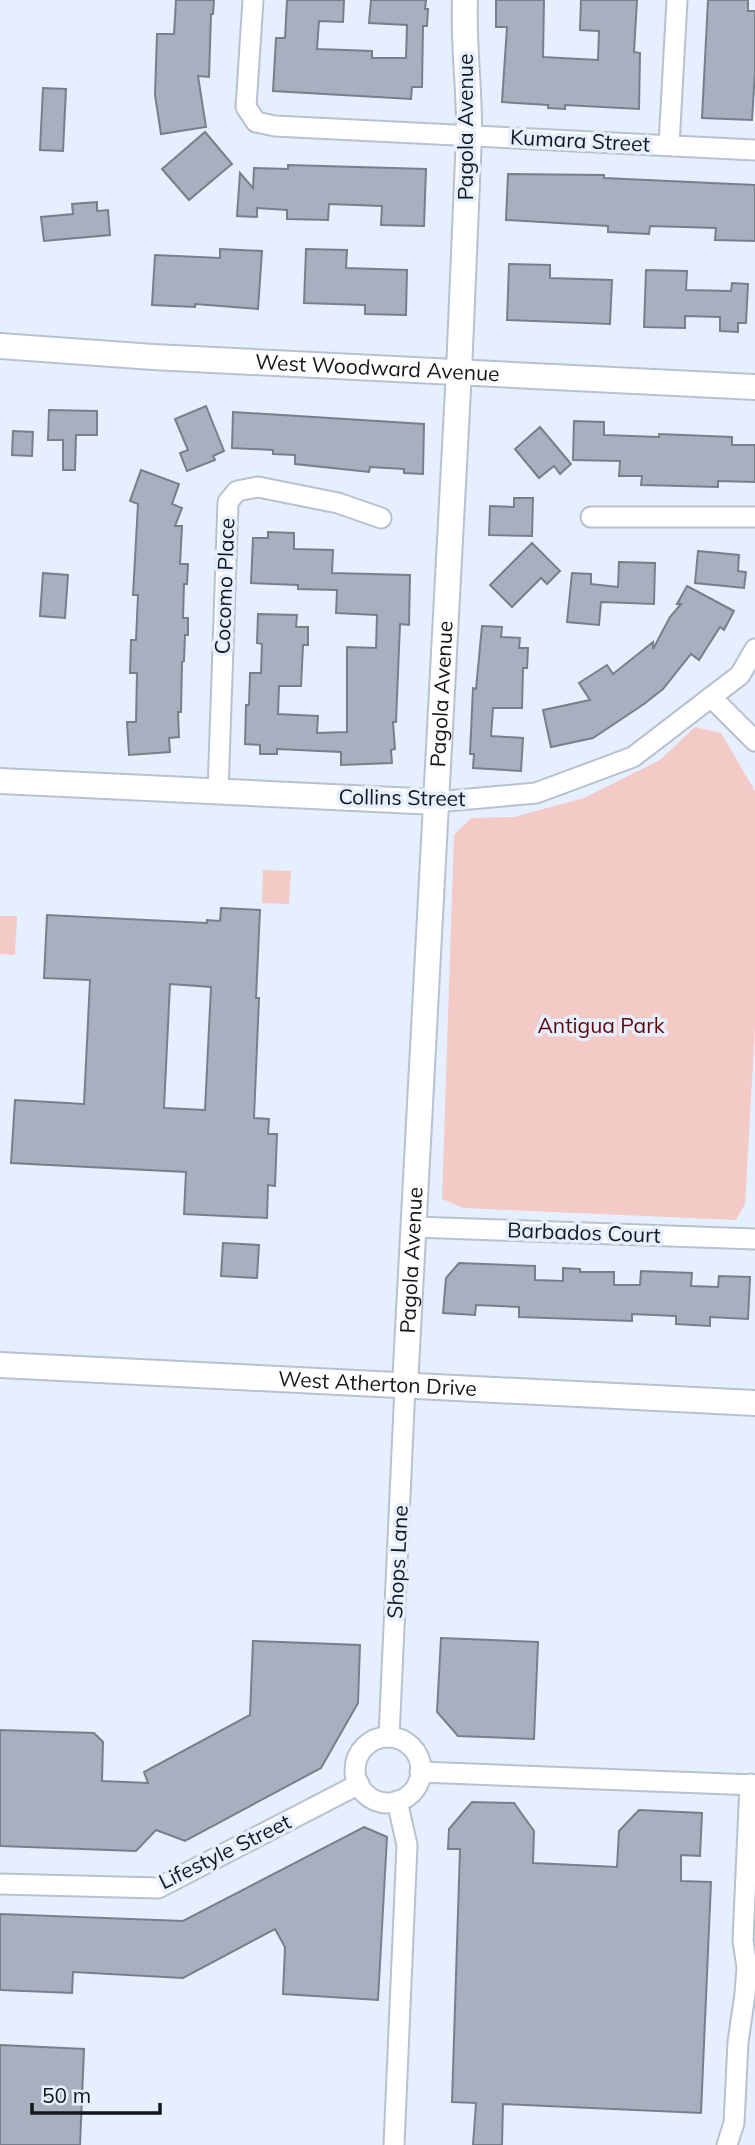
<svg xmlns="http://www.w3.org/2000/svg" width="755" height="2145" font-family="Mulish,sans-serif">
  <rect width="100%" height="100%" fill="#e5effe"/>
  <g fill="#f3cac6">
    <polygon points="695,727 721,733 755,791 755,1028 745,1204 736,1220 464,1208 442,1199 454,835 471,818 514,817 584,798 660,760"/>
    <polygon points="263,870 291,871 289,904 262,903"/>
    <polygon points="0,916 17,916 15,955 0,954"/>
  </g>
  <g fill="#a6b0be" stroke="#76808d" stroke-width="2" fill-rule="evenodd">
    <polygon points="176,0 214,0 213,14 211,14 209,77 198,76 206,127 161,134 155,95 157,34 174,34"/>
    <polygon points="287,0 344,0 343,22 319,21 317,49 372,51 372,58 406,58 407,25 369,23 371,0 426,0 425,9 428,9 427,26 423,26 422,87 412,87 411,99 273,91 276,38 285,38"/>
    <polygon points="496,0 544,0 543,57 598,60 599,31 580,30 581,0 637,0 634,52 640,53 639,109 565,105 565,109 548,108 548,105 502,102 507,27 496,27"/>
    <polygon points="708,0 748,0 748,11 755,11 755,72 752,120 702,118"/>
    <polygon points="43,88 66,89 63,151 40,150"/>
    <polygon points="205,132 232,164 189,200 162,169"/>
    <polygon points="288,165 426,169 424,226 381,225 382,206 329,204 328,220 287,219 287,210 257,208 257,217 237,216 240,173 253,188 254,168 288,169"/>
    <polygon points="508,174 604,175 604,178 755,185 755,241 715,240 716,228 650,226 649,234 608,232 608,226 506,220"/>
    <polygon points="97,202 97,211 108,210 110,235 44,241 41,217 73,214 72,204"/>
    <polygon points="220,249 262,251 258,309 195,304 195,307 152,305 155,255 220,258"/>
    <polygon points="306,249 347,250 346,268 407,270 406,315 365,314 365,305 304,303"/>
    <polygon points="509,264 550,265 550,278 612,280 610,324 507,320"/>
    <polygon points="646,270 687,271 686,290 731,291 732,283 748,284 746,323 738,323 738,332 720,331 720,317 685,316 685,328 644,327"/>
    <polygon points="206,406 224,451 213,456 215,460 187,471 180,453 188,450 175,419"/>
    <polygon points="49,410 97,411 97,435 76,435 75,470 63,470 63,440 48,440"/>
    <polygon points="233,412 424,424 423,474 404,473 404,469 370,467 369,472 295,464 295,455 273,454 273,450 232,448"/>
    <polygon points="574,421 604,422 604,435 659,437 659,434 732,437 732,445 755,445 755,482 718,481 718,487 641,485 642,476 619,476 620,461 573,460"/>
    <polygon points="540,427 571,464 560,474 554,466 539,478 515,449"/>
    <polygon points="13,431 33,432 32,456 12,455"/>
    <polygon points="141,470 179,484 172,504 182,508 175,526 182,526 180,564 188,564 187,584 184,584 183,618 188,618 188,635 185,635 184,661 182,662 181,712 178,712 179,737 169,738 170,752 129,755 127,722 136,722 137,673 130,673 131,640 136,640 138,595 133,595 138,504 130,501"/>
    <polygon points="514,498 533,498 532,536 489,535 490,506 514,507"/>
    <polygon points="268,532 294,533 294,549 333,550 332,573 410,575 409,625 400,624 396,722 393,722 395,749 391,750 392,763 341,765 341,752 277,749 277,754 260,754 260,745 245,744 246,705 249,705 250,673 261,673 262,644 257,643 258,614 297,615 296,627 308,627 308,645 303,645 301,686 279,686 278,714 318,716 317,733 347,732 347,647 376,648 377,615 336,613 337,590 298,589 298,585 251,583 253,538 268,538"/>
    <polygon points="532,543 560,571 547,584 541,578 512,607 490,585"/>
    <polygon points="698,551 739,555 738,571 746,572 744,588 695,583"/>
    <polygon points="619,562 655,563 654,604 601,602 599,625 567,622 572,573 591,574 591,584 618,587"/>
    <polygon points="43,573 68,575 65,618 40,616"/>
    <polygon points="687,586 734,611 724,630 720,627 699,660 691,654 663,689 644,704 593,738 551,747 543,710 590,700 579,683 607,665 613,674 653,642 653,649 670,617 681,604 677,604"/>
    <polygon points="482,626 502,627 501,637 520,638 519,648 528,648 527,668 523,668 522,708 493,708 491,736 523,738 521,771 473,768 474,754 470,754 473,688 476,689"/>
    <path d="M 221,908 L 260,910 L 256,998 L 259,998 L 254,1118 L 269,1119 L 268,1134 L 277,1134 L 275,1186 L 268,1185 L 267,1218 L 184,1214 L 186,1172 L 11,1163 L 15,1100 L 84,1104 L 90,980 L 44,978 L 47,915 L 207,923 L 207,920 L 220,921 ZM 170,984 L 211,987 L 205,1110 L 164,1108 Z"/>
    <polygon points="223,1243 259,1245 257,1278 221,1276"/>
    <polygon points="459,1263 535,1266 535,1280 563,1281 563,1268 580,1269 580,1272 614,1272 614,1285 640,1285 641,1271 692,1273 691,1286 718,1287 719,1276 750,1277 748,1319 710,1317 710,1326 676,1324 676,1316 632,1314 632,1321 519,1317 519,1307 476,1305 475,1315 443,1313 446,1278"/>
    <polygon points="441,1638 538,1642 534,1739 458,1736 437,1712"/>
    <polygon points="253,1641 360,1645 358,1703 321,1768 185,1841 156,1830 136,1851 0,1846 0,1730 94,1733 103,1742 102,1781 148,1783 144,1772 250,1715"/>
    <polygon points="472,1802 514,1803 534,1831 533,1863 617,1867 619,1831 639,1810 702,1813 700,1856 681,1855 681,1881 711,1882 701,2113 503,2104 502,2145 473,2145 476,2103 452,2102 460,1849 448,1849 449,1829"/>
    <polygon points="364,1827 387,1837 378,2000 283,1994 285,1947 275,1929 183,1978 73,1972 72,1993 0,1990 0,1914 183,1921"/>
    <polygon points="0,2045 84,2049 80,2145 0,2145"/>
  </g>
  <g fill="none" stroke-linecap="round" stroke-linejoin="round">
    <defs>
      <g id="minor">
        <polyline points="253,0 246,107 256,122 275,126 755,150"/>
        <polyline points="669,145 677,0"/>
        <polyline points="591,517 755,517"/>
        <polyline points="711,697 755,741"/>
        <polyline points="218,792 228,502 237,491 258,487 338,503 381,518"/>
        <polyline points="436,802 536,793 633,757 740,675 755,649"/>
        <polyline points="414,1227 755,1239"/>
        <polyline points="389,1737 405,1386"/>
        <circle cx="388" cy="1770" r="33"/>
        <polyline points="420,1772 755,1785"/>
        <polyline points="0,1884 158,1888 359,1784"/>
        <polyline points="394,2145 407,1845 397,1801"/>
        <polyline points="727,2145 734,2123 738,2042 745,1994 747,1967 743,1941 750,1784"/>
      </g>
      <g id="tertiary">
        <path id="s1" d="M 0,346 L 153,357 L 755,387"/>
        <polyline points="0,781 436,802"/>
        <path id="s2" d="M 0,1365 L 755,1403"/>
        <path id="s3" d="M 405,1386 L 459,371 L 469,136 C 470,91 463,46 465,0"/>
      </g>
    </defs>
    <use href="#minor" stroke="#b7c1cf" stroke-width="23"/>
    <use href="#tertiary" stroke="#b7c1cf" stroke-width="28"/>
    <use href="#minor" stroke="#fff" stroke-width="19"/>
    <use href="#tertiary" stroke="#fff" stroke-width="24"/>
  </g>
  <g text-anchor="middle" stroke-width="7" stroke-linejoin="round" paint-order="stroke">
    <g font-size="21" fill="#14171c" stroke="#e5effe">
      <text transform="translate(466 127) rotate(-90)" y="7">Pagola Avenue</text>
      <text transform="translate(580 141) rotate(3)" y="7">Kumara Street</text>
      <text dy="7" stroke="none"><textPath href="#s1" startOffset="378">West Woodward Avenue</textPath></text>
      <text transform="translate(225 586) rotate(-88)" y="7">Cocomo Place</text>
      <text dy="7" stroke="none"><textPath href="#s3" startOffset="693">Pagola Avenue</textPath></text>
      <text transform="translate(402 798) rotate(1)" y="7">Collins Street</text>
      <text transform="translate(584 1233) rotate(2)" y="7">Barbados Court</text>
      <text dy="7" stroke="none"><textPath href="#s3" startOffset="126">Pagola Avenue</textPath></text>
      <text dy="7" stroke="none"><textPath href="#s2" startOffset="378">West Atherton Drive</textPath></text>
      <text transform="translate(398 1562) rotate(-87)" y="7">Shops Lane</text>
      <text transform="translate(225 1852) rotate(-26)" y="7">Lifestyle Street</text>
    </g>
    <g font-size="21" fill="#63040a" stroke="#e5effe">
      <text x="601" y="1033">Antigua Park</text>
    </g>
  </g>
  <path d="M32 2103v10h128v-10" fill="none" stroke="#14171c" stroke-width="3.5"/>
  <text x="42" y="2103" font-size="21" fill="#14171c" stroke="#e5effe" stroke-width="5" paint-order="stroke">50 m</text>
</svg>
